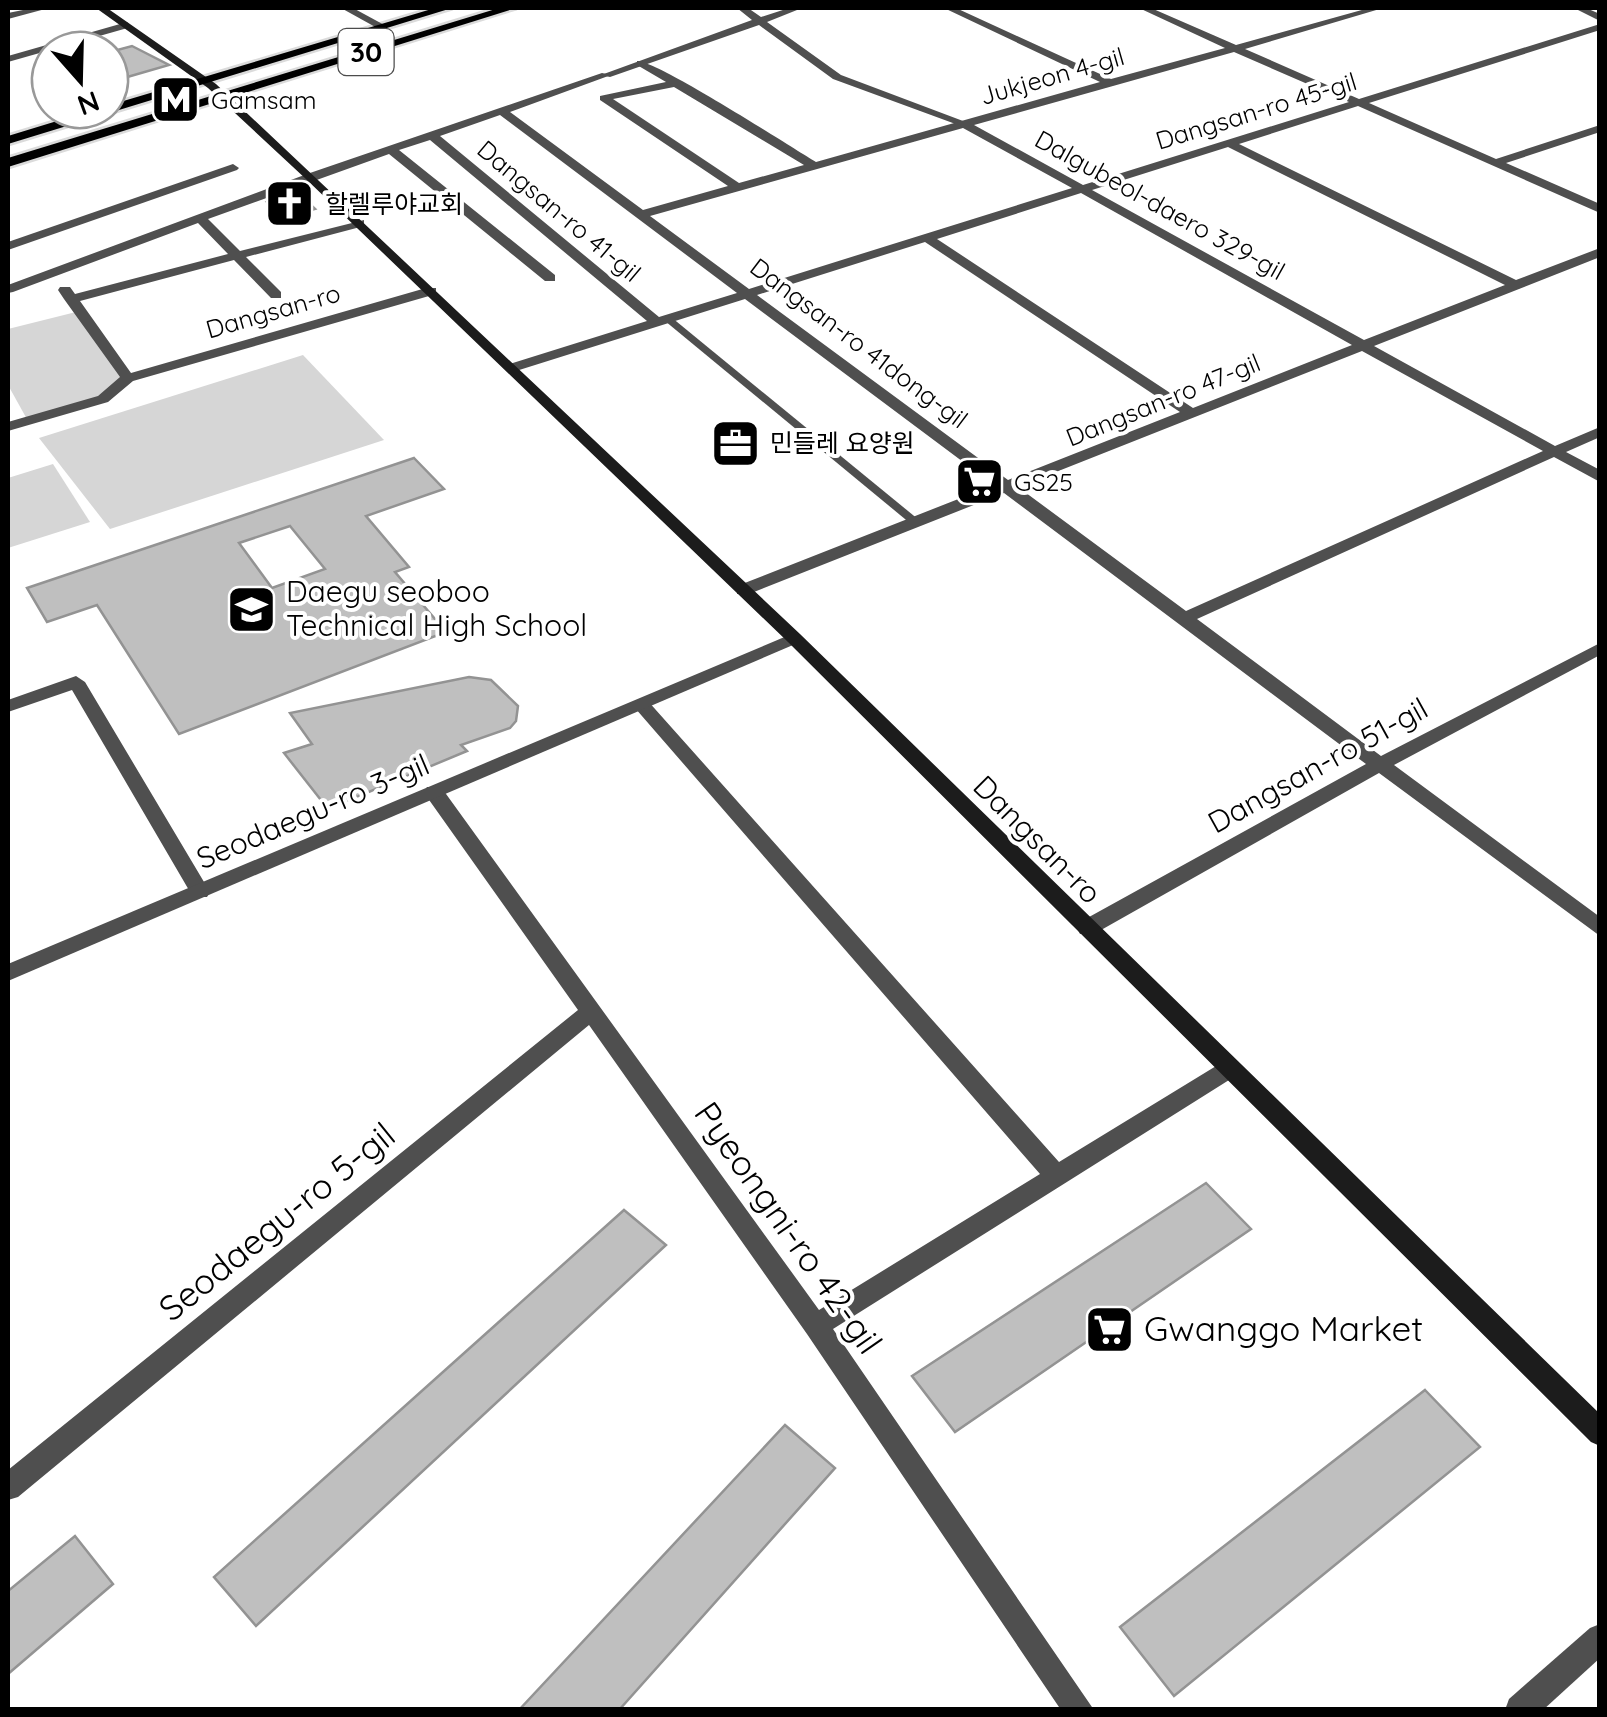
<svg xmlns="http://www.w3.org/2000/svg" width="1607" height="1717" font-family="Quicksand,'Noto Sans KR',sans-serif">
  <rect width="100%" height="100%" fill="#fff"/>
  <g fill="#d6d6d6">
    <polygon points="80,311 128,378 103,399 28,421 8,385 8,329"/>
    <polygon points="303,355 384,440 110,529 39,438"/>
    <polygon points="53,464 90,522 8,548 8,478"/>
  </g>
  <g fill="#bfbfbf" stroke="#939393" stroke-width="2.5" fill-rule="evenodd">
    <polygon points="132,46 169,65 110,82 110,52"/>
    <polygon points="296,191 315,209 283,218 267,202"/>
    <path d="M 414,458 L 444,489 L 366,516 L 409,567 L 395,572 L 446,632 L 179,734 L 97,605 L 47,622 L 27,588 ZM 290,526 L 325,569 L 272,588 L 239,543 Z"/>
    <polygon points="469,677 491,680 518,706 516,721 510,728 461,745 467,751 328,809 284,753 312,744 290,713"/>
    <polygon points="1206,1183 1251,1229 955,1432 912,1376"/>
    <polygon points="624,1210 666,1245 256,1626 214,1577"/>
    <polygon points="1425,1390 1480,1447 1174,1696 1120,1627"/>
    <polygon points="785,1425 835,1468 619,1710 519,1710"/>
    <polygon points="75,1536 113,1584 8,1674 8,1591"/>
  </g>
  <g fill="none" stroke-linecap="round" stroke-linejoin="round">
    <defs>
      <g id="primary">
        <polygon points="435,8 452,8 8,144 8,136 93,110 110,110 110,105"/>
        <polygon points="499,8 516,8 8,167 8,158"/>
      </g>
    </defs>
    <use href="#primary" stroke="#dbdbdb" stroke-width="5"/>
    <polygon fill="#4f4f4f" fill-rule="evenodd" points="665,317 671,317 919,520 919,524 911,524 665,321"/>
    <polygon fill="#4f4f4f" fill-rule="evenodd" points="737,8 748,8 761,17 789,8 802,8 767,22 841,75 971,124 961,126 833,79 759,25 610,77 601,75 752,20"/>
    <g fill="#4f4f4f" fill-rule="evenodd">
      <polygon points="33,8 49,8 8,19 8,13"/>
      <polygon points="341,8 353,8 388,27 379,29"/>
      <path d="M 944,8 L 956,8 L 1111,79 L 1225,48 L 1139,8 L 1151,8 L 1236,45 L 1369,8 L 1383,8 L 1245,49 L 1359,99 L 1600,24 L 1600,30 L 1369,103 L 1496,159 L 1600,125 L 1600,132 L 1506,163 L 1600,204 L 1600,213 L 1358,106 L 1239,144 L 1516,280 L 1600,248 L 1600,257 L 1374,346 L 1555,446 L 1600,427 L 1600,437 L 1566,452 L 1600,470 L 1600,482 L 1554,457 L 1197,619 L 1381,756 L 1600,643 L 1600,655 L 1394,765 L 1600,917 L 1600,936 L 1379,773 L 1094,934 L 1080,934 L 1077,928 L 1080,922 L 1366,764 L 1004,493 L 749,594 L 737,594 L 737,586 L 994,485 L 745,299 L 516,371 L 506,371 L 506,365 L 647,321 L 430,140 L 399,150 L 555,275 L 555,281 L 545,281 L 389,154 L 208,219 L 240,251 L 364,220 L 364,226 L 246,257 L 281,292 L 281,298 L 271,298 L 234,260 L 80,301 L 131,373 L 426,288 L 436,288 L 436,294 L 133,381 L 108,402 L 8,431 L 8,422 L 98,396 L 120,377 L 64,299 L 58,290 L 60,287 L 70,287 L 75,294 L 228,254 L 198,223 L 13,292 L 8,293 L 8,285 L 307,174 L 602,73 L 611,75 L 510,112 L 643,210 L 728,186 L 600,100 L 600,96 L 666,82 L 637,65 L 637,61 C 658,61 786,144 816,162 L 1100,82 ZM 1234,52 L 1349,102 L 1083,185 L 974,125 ZM 674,87 L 804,165 L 739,183 L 613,99 ZM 500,115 L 737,293 L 659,317 L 440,136 ZM 963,128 L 1072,188 L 749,289 L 650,216 ZM 1228,147 L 1505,285 L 1364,340 L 1092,190 ZM 1081,193 L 1352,345 L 1193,408 L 937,239 ZM 925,242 L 1180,412 L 1008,480 L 757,295 ZM 1362,351 L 1543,451 L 1186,611 L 1018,487 Z"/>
      <polygon points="1574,8 1586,8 1600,14 1600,21"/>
      <polygon points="127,22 131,27 8,62 8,56"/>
      <polygon points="233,164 239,168 237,170 8,250 8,242"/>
      <polygon points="76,676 85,682 207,887 210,892 207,897 193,897 72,690 8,712 8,700"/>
      <polygon points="641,698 647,700 1059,1162 1221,1063 1229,1060 1237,1063 1240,1069 1237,1075 833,1329 1094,1710 1061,1710 807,1334 589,1025 18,1497 8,1500 8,1470 578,1010 427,797 424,792 427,787 441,787 819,1310 1040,1174 635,708 632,704"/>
      <polygon points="1600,1624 1600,1658 1543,1710 1505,1710 1509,1699 1590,1628"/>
    </g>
    <polygon fill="#4f4f4f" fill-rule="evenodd" points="794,633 803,638 800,642 8,981 8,964"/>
    <polygon fill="#1c1c1c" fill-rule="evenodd" points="96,8 107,8 216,84 800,634 1600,1414 1600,1446 1591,1442 788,642 307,180 208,88"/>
    <use href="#primary" fill="#000" fill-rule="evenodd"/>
  </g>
  <defs>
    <symbol id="metro-square" viewBox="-11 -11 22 22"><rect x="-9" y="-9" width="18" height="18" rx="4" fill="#000" stroke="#fff"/><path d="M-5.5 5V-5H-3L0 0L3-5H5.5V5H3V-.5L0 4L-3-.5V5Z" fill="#fff"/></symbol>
    <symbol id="church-square" viewBox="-11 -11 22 22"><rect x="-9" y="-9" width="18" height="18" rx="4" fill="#000" stroke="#fff"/><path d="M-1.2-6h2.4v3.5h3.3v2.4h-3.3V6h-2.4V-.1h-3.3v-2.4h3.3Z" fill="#fff"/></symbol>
    <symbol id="office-square" viewBox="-11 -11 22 22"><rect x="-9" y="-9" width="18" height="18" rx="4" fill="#000" stroke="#fff"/><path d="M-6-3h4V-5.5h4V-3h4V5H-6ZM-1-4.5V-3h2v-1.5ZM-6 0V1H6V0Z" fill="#fff"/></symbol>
    <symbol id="supermarket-square" viewBox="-11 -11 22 22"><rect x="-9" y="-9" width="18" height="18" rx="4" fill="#000" stroke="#fff"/><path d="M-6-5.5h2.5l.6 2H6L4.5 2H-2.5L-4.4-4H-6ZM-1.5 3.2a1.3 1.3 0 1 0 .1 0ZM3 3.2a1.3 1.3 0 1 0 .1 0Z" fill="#fff"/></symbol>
    <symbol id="school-square" viewBox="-11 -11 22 22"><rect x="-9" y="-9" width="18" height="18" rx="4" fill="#000" stroke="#fff"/><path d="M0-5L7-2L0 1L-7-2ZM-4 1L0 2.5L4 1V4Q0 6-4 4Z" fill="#fff"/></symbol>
  </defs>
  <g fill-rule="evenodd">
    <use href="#metro-square" x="148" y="72" width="55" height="55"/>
    <use href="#church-square" x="262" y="176" width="55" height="55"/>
    <use href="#office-square" x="708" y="416" width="55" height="55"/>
    <use href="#supermarket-square" x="952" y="454" width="55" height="55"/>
    <use href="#school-square" x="224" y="582" width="55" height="55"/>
    <use href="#supermarket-square" x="1082" y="1302" width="55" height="55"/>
  </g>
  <g text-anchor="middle" stroke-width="8" stroke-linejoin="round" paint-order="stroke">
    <g font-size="25" fill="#000" stroke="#fff">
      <text transform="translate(1052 76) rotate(-16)" y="9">Jukjeon 4-gil</text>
      <text transform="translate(1256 111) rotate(-17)" y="9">Dangsan-ro 45-gil</text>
      <text transform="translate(1160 205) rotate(29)" y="9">Dalgubeol-daero 329-gil</text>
      <text transform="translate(559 211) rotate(40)" y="9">Dangsan-ro 41-gil</text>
      <text transform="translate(273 311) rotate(-16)" y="9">Dangsan-ro</text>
      <text transform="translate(859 343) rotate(37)" y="9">Dangsan-ro 41dong-gil</text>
      <text transform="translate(1163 400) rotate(-22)" y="9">Dangsan-ro 47-gil</text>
    </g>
    <g font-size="25" fill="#000" stroke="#fff" text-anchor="start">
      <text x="211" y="109">Gamsam</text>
      <text x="325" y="213">할렐루야교회</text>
      <text x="770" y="452">민들레 요양원</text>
      <text x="1014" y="491">GS25</text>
    </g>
    <rect fill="#fff" stroke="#4c4c4c" stroke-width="2.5" x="338.5" y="29" width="55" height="46" rx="8"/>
    <g font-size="28" font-weight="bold" fill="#000">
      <text x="366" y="62">30</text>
    </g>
    <g font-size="30" fill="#000" stroke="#fff" text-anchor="start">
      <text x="286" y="602">Daegu seoboo<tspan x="286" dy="34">Technical High School</tspan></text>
    </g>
    <g font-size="30" fill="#000" stroke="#fff">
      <text transform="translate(1318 766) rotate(-29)" y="10">Dangsan-ro 51-gil</text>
      <text transform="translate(313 812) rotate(-23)" y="10">Seodaegu-ro 3-gil</text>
      <text transform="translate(1037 840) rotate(45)" y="10">Dangsan-ro</text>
    </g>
    <g font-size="35" fill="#000" stroke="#fff">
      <text transform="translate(277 1222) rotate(-39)" y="12">Seodaegu-ro 5-gil</text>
      <text transform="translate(788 1228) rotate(55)" y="12">Pyeongni-ro 42-gil</text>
    </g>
    <g font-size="35" fill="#000" stroke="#fff" text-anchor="start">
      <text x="1144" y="1341">Gwanggo Market</text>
    </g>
  </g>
  <rect width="1607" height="1717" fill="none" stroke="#000000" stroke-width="20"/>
  <g transform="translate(80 80) rotate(160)"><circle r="48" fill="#ffffff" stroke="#999999" stroke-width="2.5"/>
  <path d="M0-8L18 38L0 25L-18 38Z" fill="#000000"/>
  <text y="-15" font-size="28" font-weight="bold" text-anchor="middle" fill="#000000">N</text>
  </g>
</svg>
